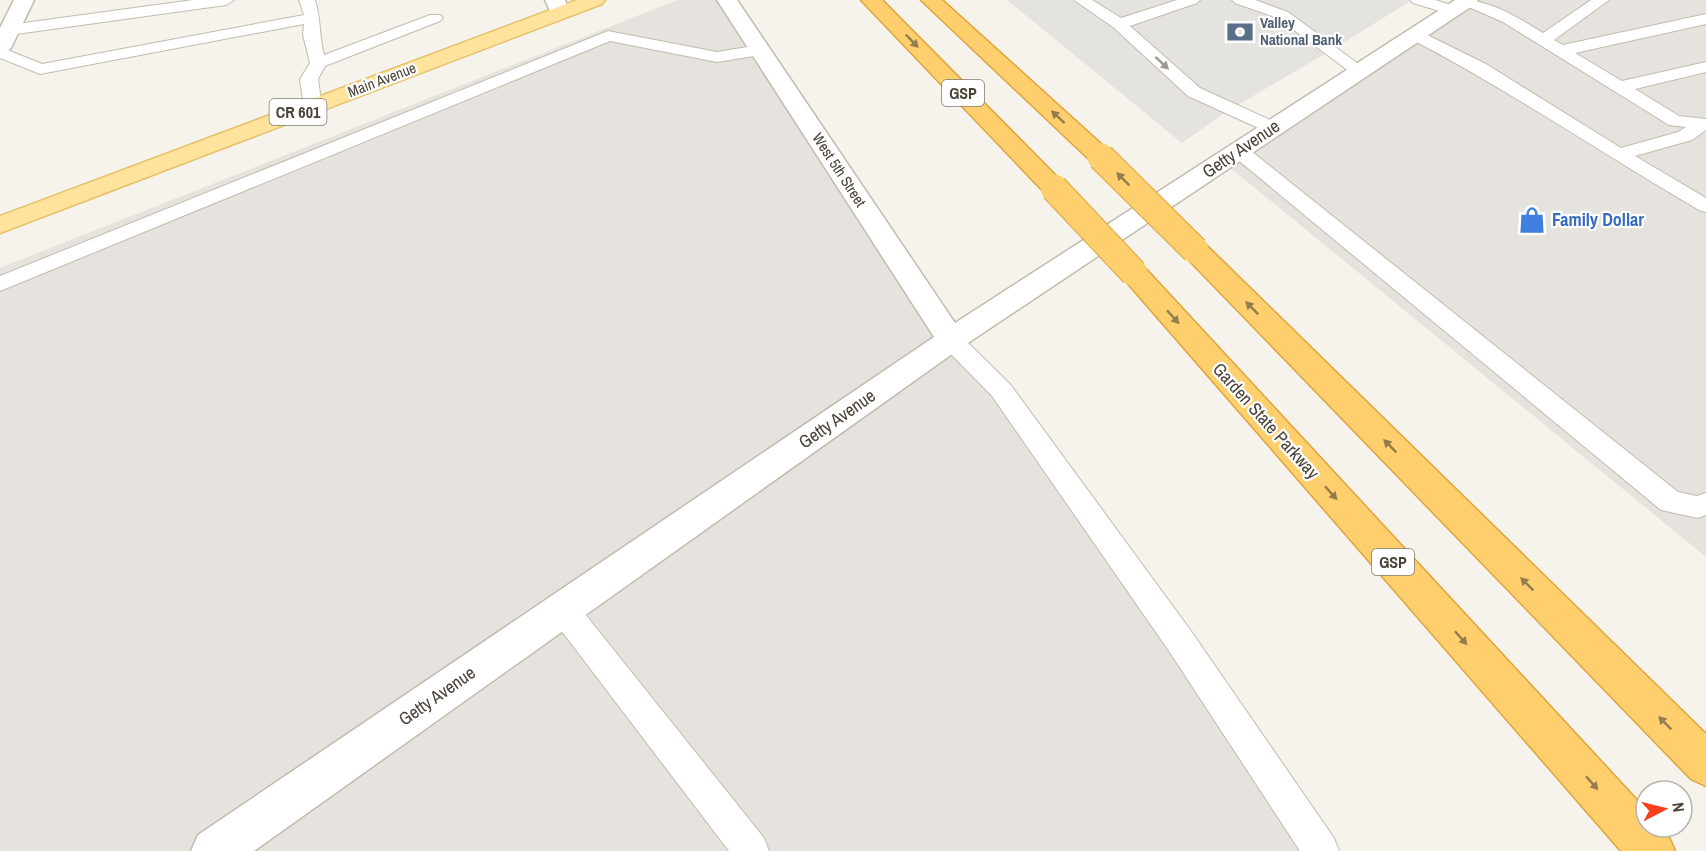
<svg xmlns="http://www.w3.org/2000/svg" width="1706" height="851" font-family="'Archivo Narrow',sans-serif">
  <rect width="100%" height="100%" fill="#f6f3ec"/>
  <g fill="#e6e2dd">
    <polygon points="677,0 727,0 1317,851 0,851 0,268"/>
    <polygon points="1458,0 1706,0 1706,557 1222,161"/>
  </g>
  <polygon fill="#e5e3e0" points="1007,0 1412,0 1332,50 1229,110 1182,143"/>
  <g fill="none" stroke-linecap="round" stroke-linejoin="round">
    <defs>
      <g id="lane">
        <polygon points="193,0 234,0 226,5 9,35 1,30 9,25"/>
        <path d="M 299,0 L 315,0 C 321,19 319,36 324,55 L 430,15 L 440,15 L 443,18 L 440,21 L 325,66 L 318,79 L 322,107 L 319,111 L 307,111 L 304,107 L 300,79 L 310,63 L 303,35 L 304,24 L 40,74 L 0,58 L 0,47 L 42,64 L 304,15 Z"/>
        <polygon points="1074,0 1092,0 1121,18 1177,0 1200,0 1197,3 1130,26 1200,88 1279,124 1282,128 1279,132 1267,132 1188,96 1113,27"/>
        <polygon points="1232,0 1255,0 1288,12 1368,71 1366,75 1354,75 1278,18 1235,3"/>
        <polygon points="1410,0 1435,0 1458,7 1461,10 1453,15 1413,3"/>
        <path d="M 1460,0 C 1491,0 1517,17 1543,33 L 1591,0 L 1609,0 L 1554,40 L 1563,45 L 1706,14 L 1706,24 L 1575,53 L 1622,81 L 1706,62 L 1706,72 L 1635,89 L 1679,116 L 1706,119 L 1706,130 L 1692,140 L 1635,156 L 1706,198 L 1706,212 L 1699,210 C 1602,153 1509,90 1409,38 L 1407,35 L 1409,32 L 1421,32 L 1486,64 L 1621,148 L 1678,132 L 1686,127 L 1669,125 L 1503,22 L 1462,4 Z"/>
        <polygon points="608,31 717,52 760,45 768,50 760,55 717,62 610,41 0,291 0,276"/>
        <polygon points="1239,145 1246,147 1678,492 1697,496 1706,493 1706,515 1698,518 1661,510 1232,155 1230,151 1232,147"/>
        <polygon points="951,332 959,334 1010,384 1191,631 1334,838 1339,851 1300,851 1169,651 992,396 943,346 939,340 943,334"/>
        <polygon points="562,595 573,599 764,838 769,851 729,851 551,617 547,608 551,599"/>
      </g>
      <g id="street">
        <polygon points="14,0 34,0 11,48 7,52 0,54 0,28"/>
        <polygon points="545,0 565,0 570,13 567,17 553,17"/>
        <polygon points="717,0 737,0 955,323 1455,0 1478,0 1475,4 962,347 254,851 191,851 198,835 934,337"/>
      </g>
      <polygon id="primary" points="577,0 605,0 602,4 0,233 0,216"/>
      <g id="highway">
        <polygon points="861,0 882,0 1063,183 1067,188 1063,193 1054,196 1045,193"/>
        <polygon points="921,0 942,0 1110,152 1113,157 1110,162 1101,164 1092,162"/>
        <polygon points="1195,242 1205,244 1706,734 1706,786 1691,779 1185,256 1181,250 1185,244"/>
        <polygon points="1134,264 1144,267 1646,810 1646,827 1661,827 1668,835 1675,851 1621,851 1124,279 1120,273 1124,267"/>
      </g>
    </defs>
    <use href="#lane" stroke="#c2bbae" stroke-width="2"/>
    <use href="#street" stroke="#c2bbae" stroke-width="3"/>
    <use href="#primary" stroke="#e6c16a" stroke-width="3"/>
    <use href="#highway" stroke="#e0a43c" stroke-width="3"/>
    <use href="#lane" fill="#fff" fill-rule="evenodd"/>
    <use href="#street" fill="#fff" fill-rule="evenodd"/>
    <use href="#primary" fill="#ffe39c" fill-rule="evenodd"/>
    <use href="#highway" fill="#ffcf6e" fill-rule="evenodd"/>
    <defs>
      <g id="highway-bridge">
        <polyline points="1101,157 1195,250"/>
        <polyline points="1054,188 1134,273"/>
      </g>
    </defs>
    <use href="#highway-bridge" stroke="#e0a43c" stroke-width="29" stroke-linecap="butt"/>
    <use href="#highway-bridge" stroke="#ffcf6e" stroke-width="27"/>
  </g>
  <defs><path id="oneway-solid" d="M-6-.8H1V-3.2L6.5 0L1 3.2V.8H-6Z" transform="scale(1.5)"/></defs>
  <g fill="#937c4e">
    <use href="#oneway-solid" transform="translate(912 41) rotate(46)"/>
    <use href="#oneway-solid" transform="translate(1058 117) rotate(-137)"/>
    <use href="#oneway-solid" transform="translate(1123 179) rotate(-135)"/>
    <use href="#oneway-solid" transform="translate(1252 308) rotate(-135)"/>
    <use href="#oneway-solid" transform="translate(1173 317) rotate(48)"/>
    <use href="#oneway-solid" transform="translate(1390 446) rotate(-135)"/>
    <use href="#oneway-solid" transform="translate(1331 493) rotate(48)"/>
    <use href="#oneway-solid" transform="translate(1527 584) rotate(-135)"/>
    <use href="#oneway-solid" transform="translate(1461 638) rotate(48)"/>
    <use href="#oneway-solid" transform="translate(1665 723) rotate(-135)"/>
    <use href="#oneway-solid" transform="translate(1592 783) rotate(48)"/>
  </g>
  <use fill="#9c9892" href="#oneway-solid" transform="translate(1162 63) rotate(43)"/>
  <defs>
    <symbol id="bank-bare" viewBox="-9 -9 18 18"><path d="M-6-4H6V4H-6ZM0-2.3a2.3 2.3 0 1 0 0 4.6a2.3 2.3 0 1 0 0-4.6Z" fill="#5c6f8a" stroke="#fff" stroke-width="2.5" paint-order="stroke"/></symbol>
    <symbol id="shop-bare" viewBox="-9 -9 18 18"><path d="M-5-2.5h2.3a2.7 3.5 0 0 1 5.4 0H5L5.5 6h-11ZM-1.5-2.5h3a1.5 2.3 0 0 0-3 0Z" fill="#3f7fe0" stroke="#fff" stroke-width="2.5" paint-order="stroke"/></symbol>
  </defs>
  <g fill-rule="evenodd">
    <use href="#bank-bare" x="1221" y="13" width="38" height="38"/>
    <use href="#shop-bare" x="1513" y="201" width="38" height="38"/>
  </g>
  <g text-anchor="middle" stroke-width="4.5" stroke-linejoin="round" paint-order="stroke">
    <g font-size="15" font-weight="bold" fill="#4e5e75" stroke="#fff" text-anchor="start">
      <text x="1260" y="28">Valley<tspan x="1260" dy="17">National Bank</tspan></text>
    </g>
    <g font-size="15" fill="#4b4439" stroke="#fff">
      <text transform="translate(382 80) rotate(-21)" y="5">Main Avenue</text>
      <text transform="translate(839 170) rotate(57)" y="5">West 5th Street</text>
    </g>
    <g fill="#fff" stroke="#817c74" stroke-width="1.5">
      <rect x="942" y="80" width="42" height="26" rx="4.5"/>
      <rect x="269.5" y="99" width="57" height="26" rx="4.5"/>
      <rect x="1372" y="549" width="42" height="26" rx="4.5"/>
    </g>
    <g font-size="16" font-weight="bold" fill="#4b4439">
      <text x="963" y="99">GSP</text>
      <text x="298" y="118">CR 601</text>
      <text x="1393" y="568">GSP</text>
    </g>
    <g font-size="18" fill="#4b4439" stroke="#fff">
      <text transform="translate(1241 149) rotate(-34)" y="6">Getty Avenue</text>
      <text transform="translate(837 419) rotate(-35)" y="6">Getty Avenue</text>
      <text transform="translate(1266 421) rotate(48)" y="6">Garden State Parkway</text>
      <text transform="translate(437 696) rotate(-35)" y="6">Getty Avenue</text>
    </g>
    <g font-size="18" font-weight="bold" fill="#366cbe" stroke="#fff" text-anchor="start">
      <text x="1552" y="226">Family Dollar</text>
    </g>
  </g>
  <g transform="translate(1664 809) rotate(83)"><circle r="28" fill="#ffffff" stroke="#b7b4b0" stroke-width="1.5"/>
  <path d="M0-4.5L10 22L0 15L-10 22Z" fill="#fc3f1d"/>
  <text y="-9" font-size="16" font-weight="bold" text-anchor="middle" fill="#4b4439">N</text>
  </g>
</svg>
